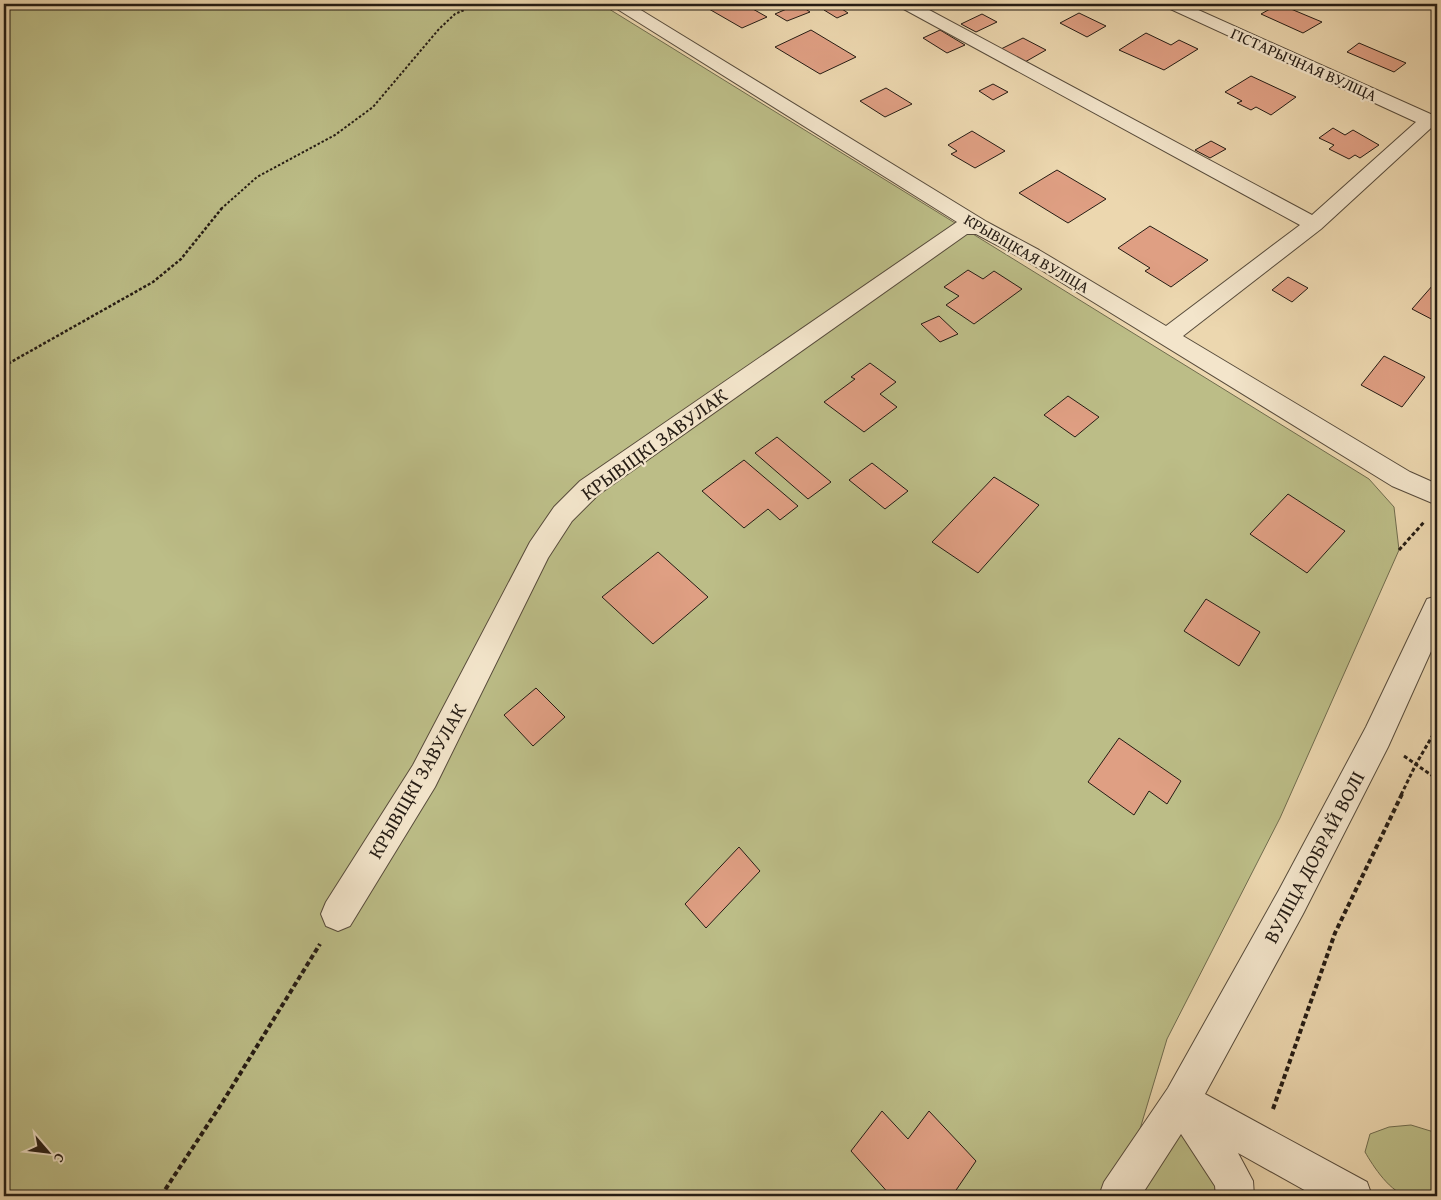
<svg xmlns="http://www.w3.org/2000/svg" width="1441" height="1200" font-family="'Gentium Book Plus',serif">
  <rect width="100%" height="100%" fill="#ecd7af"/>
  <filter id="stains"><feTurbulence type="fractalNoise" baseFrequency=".004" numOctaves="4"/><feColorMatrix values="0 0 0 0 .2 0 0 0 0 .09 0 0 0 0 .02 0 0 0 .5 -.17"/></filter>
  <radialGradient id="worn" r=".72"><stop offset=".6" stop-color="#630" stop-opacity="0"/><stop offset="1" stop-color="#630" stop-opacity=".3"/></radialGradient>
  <g fill="#bcbd87" stroke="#706c4e">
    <polygon points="4,4 601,4 1369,479 1394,507 1399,550 1280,818 1167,1039 1122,1189 1181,1101 1234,1181 1235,1196 4,1196"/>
    <path d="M 1411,1125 L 1437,1133 L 1437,1196 C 1428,1196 1418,1197 1409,1196 C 1391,1194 1373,1166 1365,1152 L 1370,1134 L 1389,1127 Z"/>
  </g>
  <g fill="#df9f83" stroke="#251c14">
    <polygon points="721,4 744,4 767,17 742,28 709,9"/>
    <polygon points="798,4 810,12 787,21 775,14"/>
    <polygon points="1279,4 1322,22 1303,33 1261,14"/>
    <polygon points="836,5 848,13 837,18 824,10"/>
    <polygon points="1079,13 1106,26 1087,37 1060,23"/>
    <polygon points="982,14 997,22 976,32 961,24"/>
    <polygon points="811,30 856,57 820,74 775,47"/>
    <polygon points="940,30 965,45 947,53 923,38"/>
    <polygon points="1146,33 1171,45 1179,40 1198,49 1164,70 1119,50"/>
    <polygon points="1023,38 1046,50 1025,62 1001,49"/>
    <polygon points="1359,43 1406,63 1394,72 1347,52"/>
    <polygon points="1251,76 1296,97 1271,115 1256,107 1251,110 1237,103 1242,101 1225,92"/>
    <polygon points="993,84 1008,92 993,100 979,91"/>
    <polygon points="886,88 912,104 885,117 860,101"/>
    <polygon points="1333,128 1345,135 1353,130 1379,145 1360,158 1355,155 1349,159 1329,149 1334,145 1319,138"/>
    <polygon points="972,131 1005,151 975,168 951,154 957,151 948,145"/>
    <polygon points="1211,141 1226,149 1210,158 1195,150"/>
    <polygon points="1057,170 1106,199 1068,223 1019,193"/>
    <polygon points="1150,226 1208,260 1171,287 1145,271 1150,268 1118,248"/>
    <polygon points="968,270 983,279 994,271 1022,289 974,324 946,305 959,296 944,287"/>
    <polygon points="1288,277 1308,288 1292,302 1272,290"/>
    <polygon points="1433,285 1437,287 1437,322 1412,309"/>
    <polygon points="939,316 958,334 940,342 921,324"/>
    <polygon points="1384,356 1425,377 1402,407 1361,385"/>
    <polygon points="870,363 896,382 880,394 897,407 864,432 824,402 855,379 851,377"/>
    <polygon points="1068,396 1099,417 1075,437 1044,415"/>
    <polygon points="777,437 831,482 808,499 755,453"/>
    <polygon points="744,460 798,506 780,520 768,509 744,528 702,491"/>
    <polygon points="872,463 908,491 885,509 849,480"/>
    <polygon points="994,477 1039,505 978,573 932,542"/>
    <polygon points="1288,494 1345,531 1307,573 1250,534"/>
    <polygon points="658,552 708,597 653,644 602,597"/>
    <polygon points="1206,599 1260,632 1239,666 1184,631"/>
    <polygon points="536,688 565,717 533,746 504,715"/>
    <polygon points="1119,738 1181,781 1167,804 1149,791 1134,815 1088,782"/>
    <polygon points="739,847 760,871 706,928 685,904"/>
    <polygon points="882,1111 908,1139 929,1111 976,1161 952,1196 891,1196 851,1151"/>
  </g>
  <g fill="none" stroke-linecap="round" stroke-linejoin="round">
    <defs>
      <g id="minor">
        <polygon points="612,4 631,4 987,222 1039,250 1166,326 1300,225 900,7 898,4 918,4 1312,215 1416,122 1166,7 1164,4 1185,4 1435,116 1437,117 1437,129 1431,128 1321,229 1183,336 1410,472 1437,484 1437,505 1392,486 1025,260 976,234 967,234 598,495 572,521 548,558 435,787 350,926 338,931 326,926 321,914 326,902 413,765 530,542 554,507 580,481 957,222 614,7"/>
        <polygon points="1437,596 1437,638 1388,747 1303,914 1205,1094 1367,1182 1372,1196 1315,1196 1238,1153 1253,1181 1254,1196 1216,1196 1215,1186 1181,1134 1141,1196 1099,1196 1104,1182 1168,1088 1279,890 1366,727 1427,599"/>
      </g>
    </defs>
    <use href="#minor" stroke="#574b3b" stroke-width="2"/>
    <polyline stroke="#251c14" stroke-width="2" stroke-dasharray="2.5 2" stroke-linecap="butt" points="221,209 257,177 335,135 373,107 439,29 455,14 478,4"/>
    <polyline stroke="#251c14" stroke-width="2.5" stroke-dasharray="3 2" stroke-linecap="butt" points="4,366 153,282 181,259 222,208"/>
    <g stroke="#251c14" stroke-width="3" stroke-dasharray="4 2.5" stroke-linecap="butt">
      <polyline points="1399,550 1425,521"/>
      <polyline points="1404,756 1437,779"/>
      <polyline points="1401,795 1416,764 1437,728"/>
    </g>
    <g stroke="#251c14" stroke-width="4" stroke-dasharray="5 3" stroke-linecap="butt">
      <polyline points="1273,1109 1335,933 1402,794"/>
      <polyline points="161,1196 222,1103 320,944"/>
    </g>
    <use href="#minor" fill="#f3e5cb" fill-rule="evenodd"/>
  </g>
  <g text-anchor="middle" stroke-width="4.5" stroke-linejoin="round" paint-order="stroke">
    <g font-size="16" fill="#251c14" stroke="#f3e5cb">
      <text transform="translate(1304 64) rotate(24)" y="6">ГІСТАРЫЧНАЯ ВУЛІЦА</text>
      <text transform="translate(1027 253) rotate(30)" y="6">КРЫВІЦКАЯ ВУЛІЦА</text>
    </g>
    <g font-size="20" fill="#251c14" stroke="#f3e5cb">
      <text transform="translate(654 444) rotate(-36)" y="7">КРЫВІЦКІ ЗАВУЛАК</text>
      <text transform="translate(417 781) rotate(-60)" y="7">КРЫВІЦКІ ЗАВУЛАК</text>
      <text transform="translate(1314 857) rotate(-62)" y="7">ВУЛІЦА ДОБРАЙ ВОЛІ</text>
    </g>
  </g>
  <rect width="1441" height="1200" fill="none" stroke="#ecd7af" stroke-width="20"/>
  <rect x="5" y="5" width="1431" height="1190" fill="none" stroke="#251c14" stroke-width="2.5"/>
  <rect x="10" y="10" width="1421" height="1180" fill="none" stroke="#251c14"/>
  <g transform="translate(48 1152) rotate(118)" stroke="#f3e5cb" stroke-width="4" paint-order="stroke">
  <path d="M0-4L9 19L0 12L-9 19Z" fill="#251c14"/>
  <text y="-8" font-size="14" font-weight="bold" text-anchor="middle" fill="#251c14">С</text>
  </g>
  <rect width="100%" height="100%" filter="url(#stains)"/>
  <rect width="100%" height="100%" fill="url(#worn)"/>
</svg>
